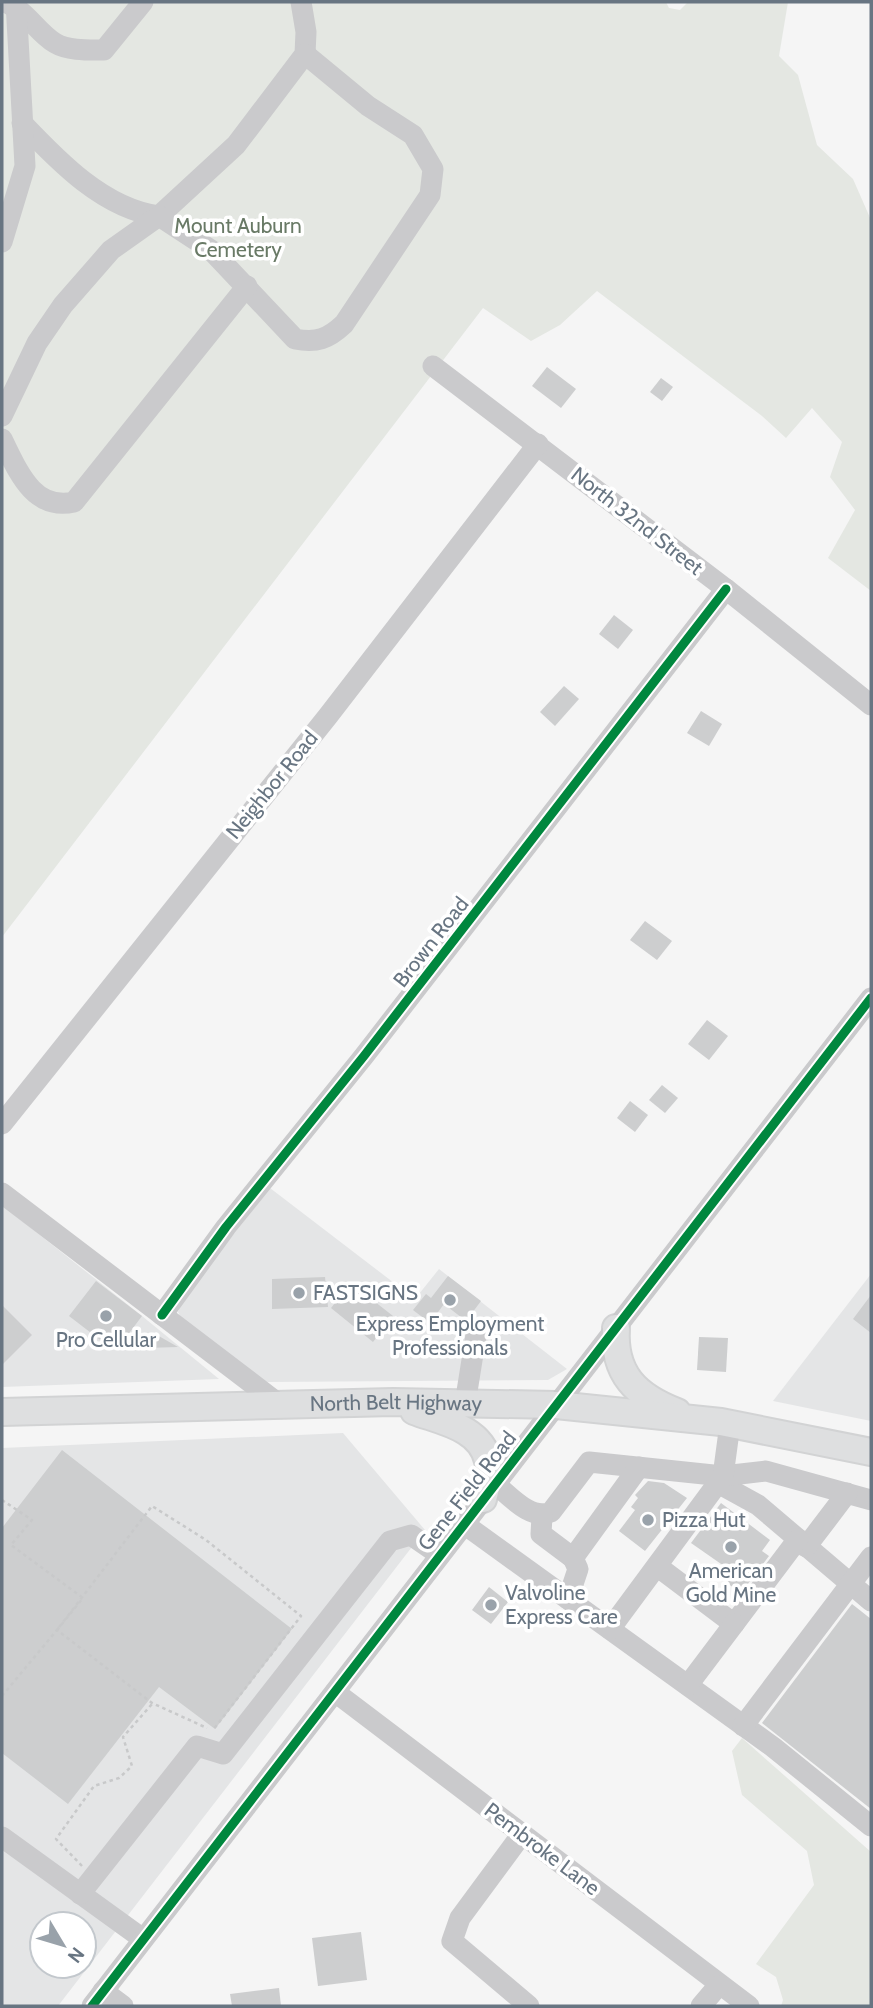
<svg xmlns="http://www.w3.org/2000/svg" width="873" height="2008" font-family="Cabin,sans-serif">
  <rect width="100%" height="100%" fill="#f5f5f5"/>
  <g fill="#e4e5e6" fill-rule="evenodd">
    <polygon points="270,1188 415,1299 439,1269 567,1369 548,1380 268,1382 253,1379 183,1322 178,1312 182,1300"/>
    <polygon points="2,1205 142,1316 219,1379 2,1387"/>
    <polygon points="871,1274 871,1421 773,1401"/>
    <path d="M 343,1433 L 425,1530 L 58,2006 L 2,2006 L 2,1448 ZM 42,1924 L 84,1924 L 84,1966 L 42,1966 Z"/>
  </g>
  <g fill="#e4e7e2">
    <polygon points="2,2 666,2 669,8 680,10 688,2 788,2 779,56 798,75 817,145 853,179 871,220 871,591 828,558 855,510 830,477 842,442 812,408 786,438 762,416 597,291 560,325 531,341 483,308 2,937"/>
    <polygon points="742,1738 871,1852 871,2006 781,2006 783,2000 776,1977 756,1964 814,1885 807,1851 742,1795 732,1751"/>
  </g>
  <g fill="#cdcecf">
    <polygon points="547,367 576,389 561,408 532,386"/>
    <polygon points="661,378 673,387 662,401 650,392"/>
    <polygon points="614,615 633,630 618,649 599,634"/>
    <polygon points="564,686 579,699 555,726 540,712"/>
    <polygon points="701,711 722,724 709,746 687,733"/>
    <polygon points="645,921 672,941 657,960 630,940"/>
    <polygon points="707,1020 728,1036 709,1060 688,1044"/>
    <polygon points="662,1085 678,1098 665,1113 649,1100"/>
    <polygon points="630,1101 648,1115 635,1132 617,1118"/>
    <polygon points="448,1276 481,1301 466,1321 444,1304 430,1323 413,1310 426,1294 431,1298"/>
    <polygon points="325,1277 328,1307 272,1309 272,1279"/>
    <polygon points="96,1281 142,1316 127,1336 157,1335 178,1347 112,1349 69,1316"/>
    <polygon points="351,1283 393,1316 373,1342 331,1308"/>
    <polygon points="871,1295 871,1333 853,1319"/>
    <polygon points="2,1305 32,1335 2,1365"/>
    <polygon points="699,1337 728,1338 726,1372 697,1370"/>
    <polygon points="62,1450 292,1629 215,1729 159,1687 68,1804 2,1753 2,1528"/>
    <polygon points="648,1481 664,1483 687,1498 645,1551 619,1531 635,1510 631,1507 638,1498 635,1495"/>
    <polygon points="721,1503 770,1540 762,1551 769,1556 741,1593 727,1583 734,1573 691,1543"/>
    <polygon points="489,1587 508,1602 491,1624 472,1610"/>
    <polygon points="852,1604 871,1619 871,1809 762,1723"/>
    <polygon points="361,1932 367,1980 318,1986 312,1938"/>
    <polygon points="279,1988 281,2006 232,2006 230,1994"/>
  </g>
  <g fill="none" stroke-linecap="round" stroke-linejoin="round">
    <defs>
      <g id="major">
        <path d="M 616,1328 C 613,1374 636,1396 677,1412"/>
        <path d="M 414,1411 C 440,1421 481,1427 488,1461 C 491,1472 486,1488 483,1499"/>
        <path id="s1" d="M 2,1412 L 393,1402 L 556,1405 L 721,1422 L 871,1452"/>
      </g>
    </defs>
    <use href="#major" stroke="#d2d3d4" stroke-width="30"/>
    <g stroke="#c8c9ca" stroke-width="2.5" stroke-dasharray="3.5 3.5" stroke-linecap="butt">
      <polyline points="2,1500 32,1520 11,1545 83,1598 57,1630 152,1506 206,1540 301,1616 213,1730"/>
      <polyline points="2,1696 57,1630 152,1703 207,1728"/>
      <polyline points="82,1866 56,1839 94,1786 119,1778 132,1766 123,1737 152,1704"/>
    </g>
    <g stroke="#cacacc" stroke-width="21">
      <path d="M 9,4 C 28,13 38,33 55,43 C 68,51 89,50 104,50 L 143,2"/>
      <path d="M 22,123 C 58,161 104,209 159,216 L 236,145 L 305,54 L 306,32 L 301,2"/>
      <polyline points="2,242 25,166 16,2"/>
      <polyline points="433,366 726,589 871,705"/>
      <path d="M 2,416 L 37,343 L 63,305 L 111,250 L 159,216 L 211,250 L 295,339 C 317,343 328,339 344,324 L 430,195 L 433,169 L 413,135 L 368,106 L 305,54"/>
      <path d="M 2,439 C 18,471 33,511 74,502 L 247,286"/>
      <polyline points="2,1124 328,716 538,444"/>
      <polyline points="2,1193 279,1404"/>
      <polyline points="162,1315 226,1227 364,1056 726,589"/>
      <polyline points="465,1404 476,1335"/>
      <polyline points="718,1483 758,1505 871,1601"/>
      <path d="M 495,1484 C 510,1496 531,1521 551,1512 L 589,1462 L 723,1476 L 766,1471 L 871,1500"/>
      <polyline points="542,1516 541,1534 573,1558 639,1467"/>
      <polyline points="464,1524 773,1747 871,1826"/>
      <polyline points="806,1547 847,1493"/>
      <polyline points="657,1566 734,1624 798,1539"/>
      <polyline points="568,1599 578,1569 573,1558"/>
      <polyline points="610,1629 723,1476 730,1424"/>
      <polyline points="688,1685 734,1624"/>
      <polyline points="335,1692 749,2006"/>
      <polyline points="743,1726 871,1557"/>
      <polyline points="522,1834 460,1918 452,1941 529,2006"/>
      <polyline points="2,1837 143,1939"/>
      <polyline points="80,1894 197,1746 223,1754 390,1541 411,1535 440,1555"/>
      <polyline points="103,1991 123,2006"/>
      <polyline points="92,2006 871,998"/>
      <polyline points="701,2006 718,1986"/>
    </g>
    <use href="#major" stroke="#dedfe0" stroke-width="26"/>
    <defs>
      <g id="cycleway">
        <polyline points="162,1315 226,1227 364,1056 726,589"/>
        <polyline points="92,2006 871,998"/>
      </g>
    </defs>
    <use href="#cycleway" stroke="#fff" stroke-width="13"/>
    <use href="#cycleway" stroke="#00873e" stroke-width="9"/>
  </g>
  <g fill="#99a2aa" stroke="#fff" stroke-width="2.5">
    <circle cx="299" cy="1293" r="7"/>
    <circle cx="450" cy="1300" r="7"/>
    <circle cx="106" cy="1316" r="7"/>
    <circle cx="648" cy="1520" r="7"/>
    <circle cx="731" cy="1547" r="7"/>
    <circle cx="491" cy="1605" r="7"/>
  </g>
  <g text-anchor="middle" stroke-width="7" stroke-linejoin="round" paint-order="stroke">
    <g font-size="21" fill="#697a66" stroke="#fff">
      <text x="238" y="233">Mount Auburn<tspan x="238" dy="24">Cemetery</tspan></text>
    </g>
    <g font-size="21" fill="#687582" stroke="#fff">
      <text transform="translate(637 521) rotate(38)" y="7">North 32nd Street</text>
      <text transform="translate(272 785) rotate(-51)" y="7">Neighbor Road</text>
      <text transform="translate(431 942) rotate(-52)" y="7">Brown Road</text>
      <text dy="7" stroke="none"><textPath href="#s1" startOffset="394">North Belt Highway</textPath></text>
      <text transform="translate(467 1491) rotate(-52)" y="7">Gene Field Road</text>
      <text transform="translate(542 1849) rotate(37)" y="7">Pembroke Lane</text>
    </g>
    <g font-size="21" fill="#687582" stroke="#fff" text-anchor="start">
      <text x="313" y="1300">FASTSIGNS</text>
      <text x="450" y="1331" text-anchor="middle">Express Employment<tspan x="450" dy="24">Professionals</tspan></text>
      <text x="106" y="1347" text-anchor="middle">Pro Cellular</text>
      <text x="662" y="1527">Pizza Hut</text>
      <text x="731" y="1578" text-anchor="middle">American<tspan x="731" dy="24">Gold Mine</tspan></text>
      <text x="505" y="1600">Valvoline<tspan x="505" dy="24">Express Care</tspan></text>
    </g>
  </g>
  <rect width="873" height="2008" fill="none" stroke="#687582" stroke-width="7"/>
  <g transform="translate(63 1945) rotate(128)"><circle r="33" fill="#ffffff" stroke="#c3c8cd" stroke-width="2"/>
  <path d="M0-5L12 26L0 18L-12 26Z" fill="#99a2aa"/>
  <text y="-10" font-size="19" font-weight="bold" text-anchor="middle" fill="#687582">N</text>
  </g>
</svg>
